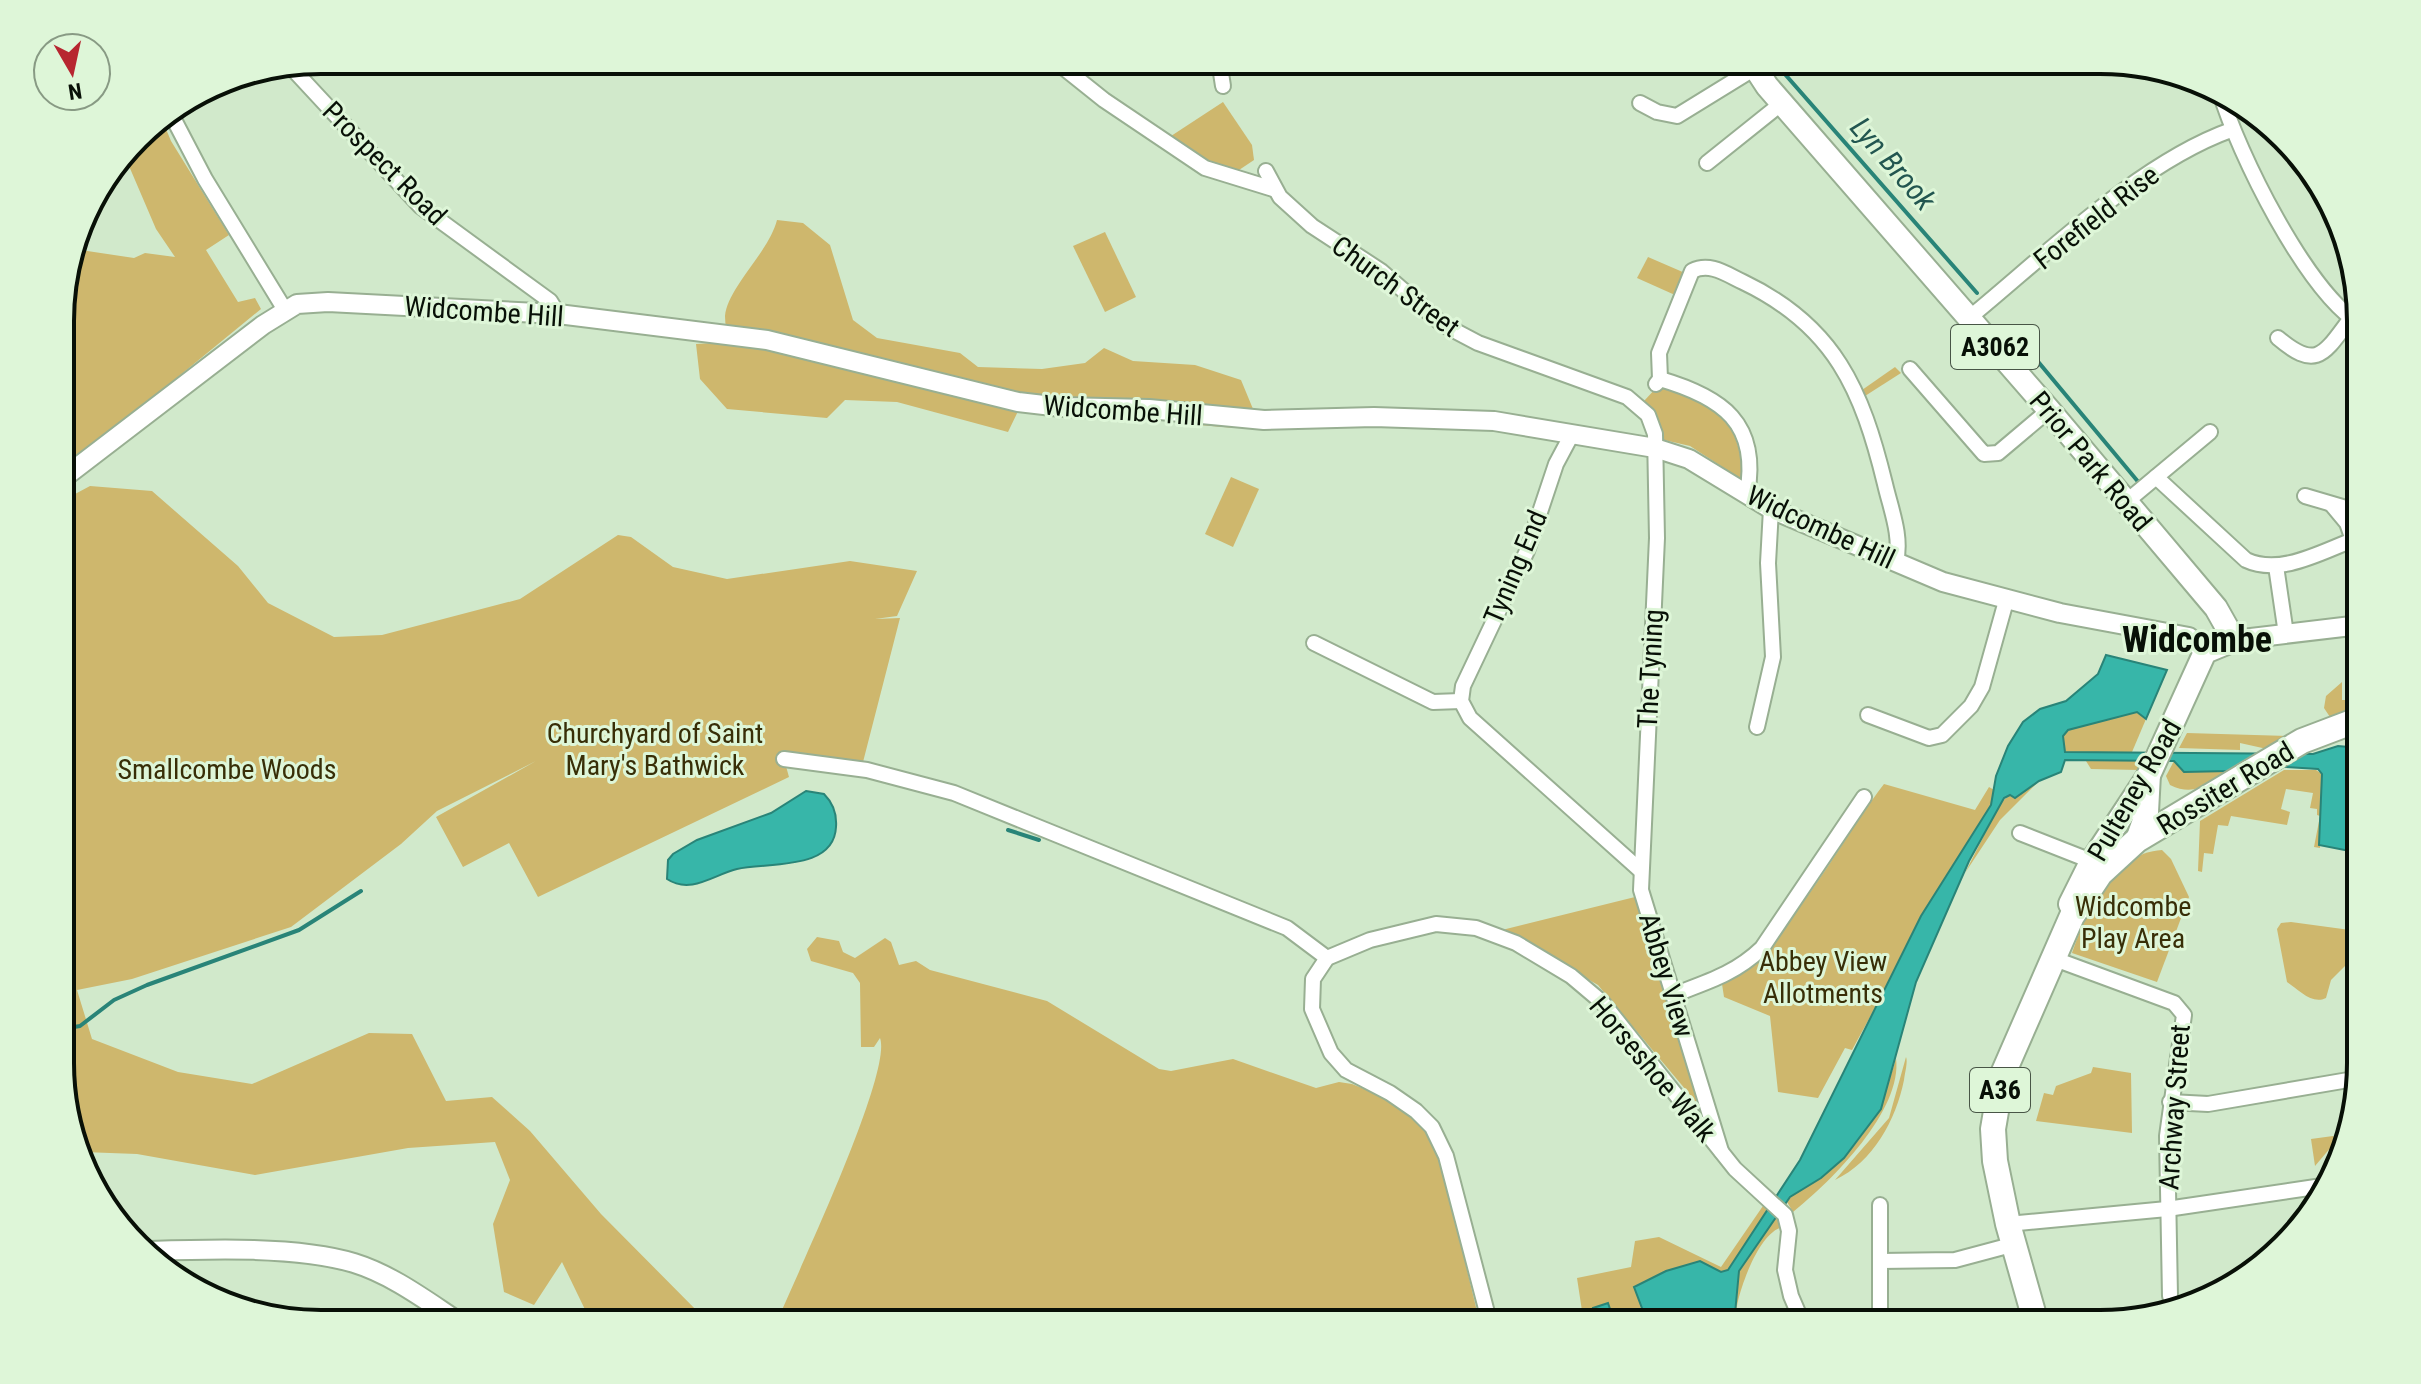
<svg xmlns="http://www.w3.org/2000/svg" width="2421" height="1384" font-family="'Roboto Condensed',sans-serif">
  <rect width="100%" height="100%" fill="#d1e9cb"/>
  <g fill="#ceb76d">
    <polygon points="1223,102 1252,145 1254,160 1233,174 1168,138"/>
    <polygon points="161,117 171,141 229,235 206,250 238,302 255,298 261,309 62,472 62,288 74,249 134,258 145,253 175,257 156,229 126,159 149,125"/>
    <path d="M 777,220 L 803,223 L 830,245 L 853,320 L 877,338 L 960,353 L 978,367 L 1042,369 L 1085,363 L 1104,348 L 1133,361 L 1195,365 L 1241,380 L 1253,409 L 1235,428 L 1188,424 L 1155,399 L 1023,401 L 1008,432 L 897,402 L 845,400 L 827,418 L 727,409 L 700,379 L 696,344 L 728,342 C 727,334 725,324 725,316 C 728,287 769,252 777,220 Z"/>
    <polygon points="1105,232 1136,297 1105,312 1073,246"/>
    <polygon points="1648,257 1685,273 1675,295 1637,278"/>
    <polygon points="1895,367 1901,373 1865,396 1862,390"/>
    <path d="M 1662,386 C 1719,403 1739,420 1744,481 L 1690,446 L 1660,439 L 1650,408 L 1644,401 L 1657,387 Z"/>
    <polygon points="1231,477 1259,489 1233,547 1205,534"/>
    <polygon points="90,486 152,491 238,566 268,603 334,637 382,635 520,599 618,535 631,537 673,567 727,579 850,561 917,571 897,616 875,619 900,618 863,762 787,752 784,759 789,777 538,897 509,843 463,867 436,817 536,761 437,811 401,844 291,927 132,979 77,990 92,1039 178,1072 252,1084 369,1033 412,1034 446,1101 492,1097 530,1131 601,1214 710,1324 645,1324 643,1320 636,1324 592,1324 562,1262 534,1305 504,1292 493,1224 510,1180 495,1142 408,1148 255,1175 137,1154 83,1152 62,1096 62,501"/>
    <polygon points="2342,682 2342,700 2360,700 2360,711 2330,717 2324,708 2326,696"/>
    <polygon points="2137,712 2146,719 2132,752 2065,752 2063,736 2068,730"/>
    <polygon points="2187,733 2290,736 2267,749 2240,743 2240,750 2179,748"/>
    <polygon points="2086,761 2143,761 2139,770 2091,769"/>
    <path d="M 2174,761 L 2184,772 L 2229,771 C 2207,784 2195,797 2170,785 L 2166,776 Z"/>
    <polygon points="2284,770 2316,770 2322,774 2320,848 2314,847 2320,816 2317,815 2317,809 2310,808 2313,793 2286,789 2281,809 2290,812 2287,825 2231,816 2228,826 2218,825 2213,854 2204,853 2202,872 2198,871 2200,821"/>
    <polygon points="2039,781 2000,820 1965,873 2001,802 2010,795 2015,798"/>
    <path d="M 1884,784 L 1975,810 L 1989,787 L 1996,791 L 1990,808 L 1952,867 L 1852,1050 L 1845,1048 L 1818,1098 L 1778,1092 L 1770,1016 L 1724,997 L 1722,984 C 1782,954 1840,841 1884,784 Z"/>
    <path d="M 2162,850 L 2171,859 L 2189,897 L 2157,982 L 2072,953 C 2086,912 2112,853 2162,850 Z"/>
    <polygon points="1635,897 1698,1097 1696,1102 1598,985 1502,930"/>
    <path d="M 2291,922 L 2350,930 L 2360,936 L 2360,951 L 2331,980 L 2326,998 C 2312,1005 2299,990 2287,982 L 2277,929 L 2281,923 Z"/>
    <path d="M 817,937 L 839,941 L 843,952 L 855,958 L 885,938 L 891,942 L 899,965 L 916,961 L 930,970 L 1047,1001 L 1159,1069 L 1171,1071 L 1233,1059 L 1316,1088 L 1339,1082 L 1352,1084 L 1379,1095 L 1409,1115 L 1426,1131 L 1440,1157 L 1480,1324 L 776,1324 C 795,1278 893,1073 880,1038 L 874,1047 L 861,1047 L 860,983 L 853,973 L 811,961 L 807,949 Z"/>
    <path d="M 1906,1057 C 1908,1062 1905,1072 1904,1080 C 1896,1120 1873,1162 1835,1180 L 1889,1118 Z"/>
    <path d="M 1896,1058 C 1903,1110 1832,1181 1793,1212 L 1787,1202 C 1794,1190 1811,1186 1822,1177 C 1863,1146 1883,1106 1896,1058 Z"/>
    <polygon points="2093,1067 2131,1073 2132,1133 2036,1121 2044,1093 2053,1095 2056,1086 2091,1073"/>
    <polygon points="2333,1136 2337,1140 2315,1166 2311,1139"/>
    <polygon points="1765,1203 1771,1208 1728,1270 1721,1272 1708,1265 1640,1308 1648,1324 1615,1324 1608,1303 1593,1308 1596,1324 1584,1324 1577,1278 1631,1267 1635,1241 1659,1237 1721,1267"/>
    <path d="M 1778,1214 L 1782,1227 C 1760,1233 1743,1280 1738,1301 C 1736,1309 1736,1319 1734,1324 L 1739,1271 Z"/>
  </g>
  <g fill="#37b6a9" stroke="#298478" stroke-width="2">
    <polygon points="2106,655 2167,670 2146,719 2137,712 2068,730 2063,736 2065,752 2313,754 2338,746 2360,748 2360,853 2319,845 2322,774 2318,769 2242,764 2229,771 2184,772 2174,761 2065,760 2061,772 2039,781 2015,798 2010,795 2004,798 1969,861 1916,982 1881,1109 1844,1158 1821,1178 1790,1197 1739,1271 1734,1324 1648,1324 1634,1287 1666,1271 1700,1261 1721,1272 1728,1270 1800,1160 1921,916 1991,805 1996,776 2008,746 2023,722 2040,709 2066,701 2098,674"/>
    <path d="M 806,791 L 824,794 C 833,803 837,814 836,827 C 834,871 768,862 737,869 C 715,874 691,895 667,879 L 668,860 L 673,854 L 697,840 L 771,813 Z"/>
    <polygon points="1608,1303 1615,1324 1596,1324 1593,1308"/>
  </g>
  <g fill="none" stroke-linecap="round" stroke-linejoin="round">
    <g stroke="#298478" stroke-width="4">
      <polyline points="1776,64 1977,293"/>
      <polyline points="2010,328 2140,484"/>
      <polyline points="1008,830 1039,840"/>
      <polyline points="62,1029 80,1026 114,1000 147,985 299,930 361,891"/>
    </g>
    <defs>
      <g id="minor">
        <polyline points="1054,60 1104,100 1205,168 1273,189"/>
        <polyline points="1219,60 1223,86"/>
        <polyline points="290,66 420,206 550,301 558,314"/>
        <path d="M 2220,92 C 2238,153 2306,291 2360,324"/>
        <polyline points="1640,103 1657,112 1677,116 1755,68"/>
        <polyline points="170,112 205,179 285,310"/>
        <polyline points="1707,163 1782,103"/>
        <polyline points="1266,171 1280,197 1312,226 1381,271 1442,324 1478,343 1627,397 1648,415 1655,434 1657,538 1641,890 1721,1151"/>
        <path d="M 1969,318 C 2046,255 2139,163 2231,130"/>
        <path d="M 2278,338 C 2317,371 2324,354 2351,318"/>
        <polyline points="1910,369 1984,454 1998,453 2049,410"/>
        <path d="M 1660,379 L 1659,353 L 1692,271 C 1710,262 1726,274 1743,282 C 1835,326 1862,390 1885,484 C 1891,510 1902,536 1896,562"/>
        <path d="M 1656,384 L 1660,379 C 1722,397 1760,423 1747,494"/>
        <polyline points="1572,434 1556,464 1527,551 1463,686 1461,701 1470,718 1640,870"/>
        <path d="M 2156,477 L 2246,560 C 2280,576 2321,552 2353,540 L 2360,541"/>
        <polyline points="2305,496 2356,511"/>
        <polyline points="2126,502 2210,432"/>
        <polyline points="2332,505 2347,523 2353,540"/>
        <polyline points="2276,566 2286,634"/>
        <polyline points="1314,643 1433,702 1461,701"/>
        <polyline points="1868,715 1929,738 1942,735 1971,706 1982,687 2006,601"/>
        <polyline points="1757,727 1773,657 1768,563 1771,509"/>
        <polyline points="784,759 867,770 954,793 1287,928 1327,958"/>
        <polyline points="2020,833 2081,857 2095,869"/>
        <polyline points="2052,958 2174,1003 2184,1015 2167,1136 2170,1296"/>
        <path d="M 1673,995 C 1707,982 1735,974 1762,948 L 1864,797"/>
        <polyline points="2359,1040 2360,1064"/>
        <polyline points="2170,1102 2208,1104 2360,1078"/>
        <polyline points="2008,1224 2167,1209 2329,1185"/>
        <polyline points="1880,1261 1955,1260 2015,1244"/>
        <polyline points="1490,1324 1446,1156 1432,1127 1416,1111 1390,1093 1346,1070 1331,1053 1312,1009 1313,979 1327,958 1370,940 1436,924 1476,928 1516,943 1571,976 1603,1003 1735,1169 1785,1215 1789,1231 1785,1270 1791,1296 1803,1324"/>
        <polyline points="1880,1324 1880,1205"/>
      </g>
      <g id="tertiary">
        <polyline points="62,479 263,325 297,304 328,302 558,314 767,340 1018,402 1061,407 1149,409 1264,420 1374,417 1494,421 1655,448 1689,459 1771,509 1943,582 2060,613 2189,637 2205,652"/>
        <polyline points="2234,640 2360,625"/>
        <path d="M 150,1251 C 208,1249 300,1246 354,1263 C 393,1275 428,1302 462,1324"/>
      </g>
      <g id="primary">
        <polyline points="1750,60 1767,86 2049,410 2216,608 2234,640 2205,652 2150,773 2090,864 2070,904"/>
        <polyline points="2137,840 2147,812 2149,774"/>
      </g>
      <polyline id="trunk" points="2036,1323 2008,1224 1995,1161 1993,1129 2002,1076 2072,916 2100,874 2137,840 2302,741 2360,719"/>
    </defs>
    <use href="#minor" stroke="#98af92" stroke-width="18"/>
    <use href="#tertiary" stroke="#98af92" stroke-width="22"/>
    <use href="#primary" stroke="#98af92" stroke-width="26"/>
    <use href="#trunk" stroke="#98af92" stroke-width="28"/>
    <use href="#minor" stroke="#fff" stroke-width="14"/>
    <use href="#tertiary" stroke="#fff" stroke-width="18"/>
    <use href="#primary" stroke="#fff" stroke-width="22"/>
    <use href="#trunk" stroke="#fff" stroke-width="24"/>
    <polyline stroke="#546251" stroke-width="4" stroke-dasharray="12 6" stroke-linecap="butt" points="2293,1229 2331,1178"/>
  </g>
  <g text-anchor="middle" stroke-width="6" stroke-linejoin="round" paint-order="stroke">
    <g fill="#def6d8" stroke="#485546" stroke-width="2">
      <rect x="1951" y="325" width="88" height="44" rx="6"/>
      <rect x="1970" y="1068" width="60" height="44" rx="6"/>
    </g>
    <g font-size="26" font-weight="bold" fill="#081007">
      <text x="1995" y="356">A3062</text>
      <text x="2000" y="1099">A36</text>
    </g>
    <g font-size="28" fill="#081007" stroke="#def6d8">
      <text transform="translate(385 163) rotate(45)" y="10">Prospect Road</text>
      <text transform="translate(2096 217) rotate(-38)" y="10">Forefield Rise</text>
      <text transform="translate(1396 286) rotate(36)" y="10">Church Street</text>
      <text transform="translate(484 311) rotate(4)" y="10">Widcombe Hill</text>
      <text transform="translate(1123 410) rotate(4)" y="10">Widcombe Hill</text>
      <text transform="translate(2091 461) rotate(50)" y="10">Prior Park Road</text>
      <text transform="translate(1821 527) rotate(25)" y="10">Widcombe Hill</text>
      <text transform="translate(1515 567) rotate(-67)" y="10">Tyning End</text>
      <text transform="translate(1650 669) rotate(-87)" y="10">The Tyning</text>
      <text transform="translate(2225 788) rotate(-31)" y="10">Rossiter Road</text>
      <text transform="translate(2134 790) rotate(-60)" y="10">Pulteney Road</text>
      <text transform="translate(1667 975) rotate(73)" y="10">Abbey View</text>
      <text transform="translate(1653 1069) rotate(50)" y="10">Horseshoe Walk</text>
      <text transform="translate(2174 1107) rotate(-86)" y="10">Archway Street</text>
    </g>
    <g font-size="28" fill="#382e07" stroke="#def6d8">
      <text x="655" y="743">Churchyard of Saint<tspan x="655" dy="32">Mary's Bathwick</tspan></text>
      <text x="227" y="779">Smallcombe Woods</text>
      <text x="2133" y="916">Widcombe<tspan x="2133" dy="32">Play Area</tspan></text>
      <text x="1823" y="971">Abbey View<tspan x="1823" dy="32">Allotments</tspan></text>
    </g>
    <g font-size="30" font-style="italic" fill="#225650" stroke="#def6d8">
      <text transform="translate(1893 164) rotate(49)" y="10">Lyn Brook</text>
    </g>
    <g font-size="36" font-weight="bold" fill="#081007" stroke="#def6d8">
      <text x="2197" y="652">Widcombe</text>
    </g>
  </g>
  <path d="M0 0H2421V1384H0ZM321 74H2100A247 247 0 0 1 2347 321V1063A247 247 0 0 1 2100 1310H321A247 247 0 0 1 74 1063V321A247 247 0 0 1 321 74Z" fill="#def6d8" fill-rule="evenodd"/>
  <path fill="none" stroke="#081007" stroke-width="4" d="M321 74H2100A247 247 0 0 1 2347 321V1063A247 247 0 0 1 2100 1310H321A247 247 0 0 1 74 1063V321A247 247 0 0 1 321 74Z"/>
  <g transform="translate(72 72) rotate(171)"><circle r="38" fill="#def6d8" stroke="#889a84" stroke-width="2"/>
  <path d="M0-6L14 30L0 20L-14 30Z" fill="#b72630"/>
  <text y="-12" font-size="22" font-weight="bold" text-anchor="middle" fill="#081007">N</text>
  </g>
</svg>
